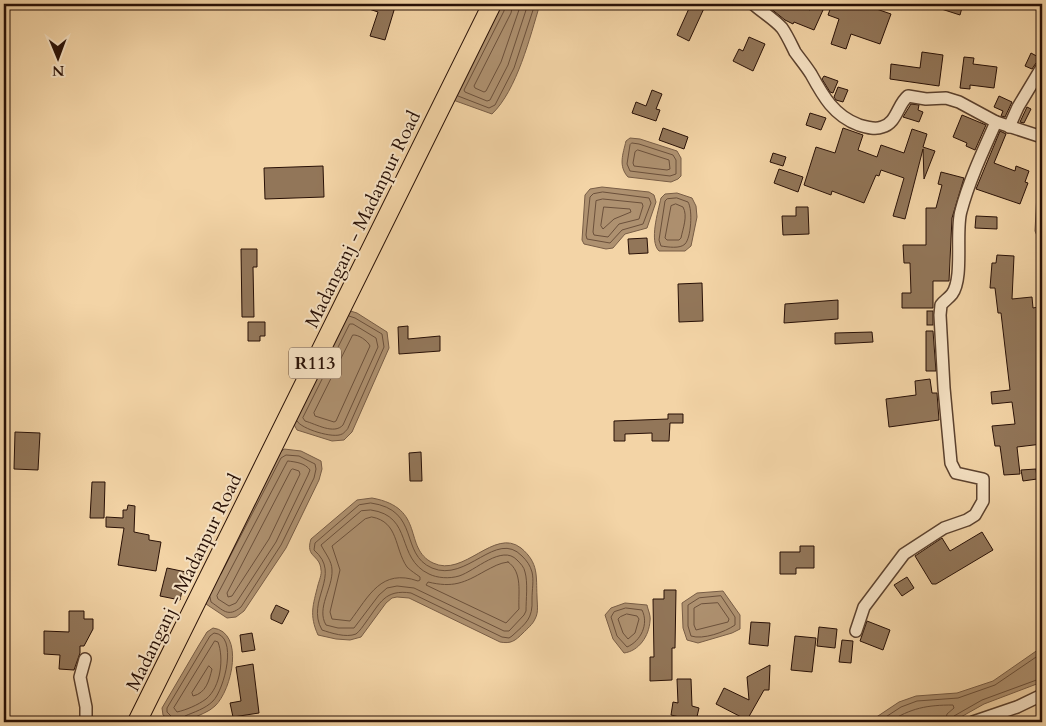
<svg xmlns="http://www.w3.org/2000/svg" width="1046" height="726" font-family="Cardo,serif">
  <rect width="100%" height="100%" fill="#f3d4a6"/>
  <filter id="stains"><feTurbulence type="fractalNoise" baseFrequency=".004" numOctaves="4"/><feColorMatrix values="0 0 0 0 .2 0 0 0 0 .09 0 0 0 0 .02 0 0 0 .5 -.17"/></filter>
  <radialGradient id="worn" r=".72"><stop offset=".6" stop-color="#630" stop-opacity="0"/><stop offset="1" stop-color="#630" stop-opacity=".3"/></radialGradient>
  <g fill="#ae9170" stroke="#785d46">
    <path d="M 495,4 L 540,4 C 530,37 517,90 492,114 L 453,100 Z"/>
    <polygon points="1042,97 1042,248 1035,231"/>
    <path d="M 630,138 L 640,139 L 677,151 L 681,158 L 681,176 L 678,179 L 671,182 L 628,177 C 618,166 623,154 626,141 Z"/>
    <polygon points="602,187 649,192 654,195 656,202 647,228 625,234 613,248 606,249 584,244 582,240 585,195 590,189"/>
    <path d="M 677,193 L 692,198 L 696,206 L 697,217 L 691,246 L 685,251 L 659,251 C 649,241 658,212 661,198 L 665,194 Z"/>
    <polygon points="347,310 357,313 387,332 389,348 352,432 344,440 332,441 297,430 292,421"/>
    <polygon points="284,449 301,451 321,461 322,469 319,480 286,548 244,611 236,617 227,618 206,604 205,596 277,456"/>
    <path d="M 372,498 C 427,508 402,548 433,563 C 464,578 494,527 521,548 C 539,563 536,576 537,596 C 537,604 539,612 535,619 C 533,624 527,629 523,633 C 515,641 511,644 500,642 L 409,598 L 397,597 L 392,598 L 386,603 L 361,637 L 350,640 L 336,639 L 318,635 C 309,615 313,605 318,585 C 319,581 322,574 321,570 C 320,554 305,558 311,539 L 357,500 Z"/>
    <polygon points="723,591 740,615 740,629 732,633 698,643 687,640 683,628 682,603 697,593"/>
    <path d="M 625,603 L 647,605 C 648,610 651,616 650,621 C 649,636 639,651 624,653 L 613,639 L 605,615 L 611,608 Z"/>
    <path d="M 213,628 C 245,632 232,690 215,706 C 209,712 199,715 191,719 C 180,723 172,723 163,715 L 162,708 L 199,645 L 207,632 Z"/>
    <polygon points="1042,647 1042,682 984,704 952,722 869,722 899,702 916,696 957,693 993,681"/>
  </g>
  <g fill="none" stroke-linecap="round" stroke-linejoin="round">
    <g stroke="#6b503b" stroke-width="1">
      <polyline points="505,4 504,11 464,90 465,92 487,101 490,100 508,65 528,4"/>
      <polyline points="513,4 511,13 474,86 475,88 484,92 486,91 501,62 521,4"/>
      <polyline points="458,96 489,108 495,105 514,68 535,4"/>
      <polygon points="632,143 639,144 673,155 676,160 676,174 670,176 630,171 627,164 630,145"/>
      <polygon points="638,150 669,160 670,169 667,170 634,166 633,163 635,152"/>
      <polygon points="603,192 649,198 651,203 643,224 622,230 610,243 587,239 586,235 590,197 593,194"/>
      <path d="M 677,198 L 688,202 C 693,210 691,238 685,244 C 680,249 668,247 661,246 L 659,240 L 665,201 L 667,199 Z"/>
      <polygon points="603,199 642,203 643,206 639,219 619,224 608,237 594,235 593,232 596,201"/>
      <path d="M 676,204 L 683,207 C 688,216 683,228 681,238 L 679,240 L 667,240 L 665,238 L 671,206 Z"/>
      <polygon points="604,207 630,209 631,212 614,219 603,229 601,226"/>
      <path d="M 350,324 L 353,324 L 376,338 L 378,347 L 343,425 C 334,435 316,424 305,421 L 303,418 Z"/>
      <path d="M 353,335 C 358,334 368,341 370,346 L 336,421 L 334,422 L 315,416 L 314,413 Z"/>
      <path d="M 297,421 C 301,429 334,439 342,434 C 343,434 348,429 348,428 L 384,347 L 382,334 L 355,318 L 349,316"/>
      <path d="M 288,461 C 296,462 305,463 310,470 L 308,475 L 276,542 L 236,603 L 229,606 L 218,599 L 217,596 Z"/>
      <polygon points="293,469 299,471 300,474 269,539 232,596 228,597 227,593 291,470"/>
      <path d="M 371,503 C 421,510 399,554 432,568 C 467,583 496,529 522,556 C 527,561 530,565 532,572 C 534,580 532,590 532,599 C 533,619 526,623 512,636 L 509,638 L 502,637 L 411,593 C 385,589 380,603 366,622 C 363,626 360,631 356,634 C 346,638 331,633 322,630 C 305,600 343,575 314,550 L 315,543 L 359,505 Z"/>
      <path d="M 371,510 C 414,516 395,558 429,574 C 437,578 449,579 459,576 C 475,571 502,544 517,560 C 521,564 524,567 525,572 C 528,582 526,600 526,611 L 524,615 L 509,631 L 504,631 L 414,588 L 397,586 L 387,588 L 379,595 L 354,628 L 338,628 L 326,625 C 316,608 333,588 332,570 C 332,561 325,553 321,545 L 361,511 Z"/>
      <path d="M 372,517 C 399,522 394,548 407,567 C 411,571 416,574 420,577 L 420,580 L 418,581 C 381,568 369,596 350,621 L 332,619 L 330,612 L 340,570 L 332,546 L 365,519 Z"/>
      <path d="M 508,562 C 523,572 518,593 519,609 L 506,623 L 426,585 L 428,582 C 453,588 464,583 485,571 C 493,567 499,563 508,562 Z"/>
      <path d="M 721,596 L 735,617 L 735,625 C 725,632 703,640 691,636 L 688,626 L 688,605 L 699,598 Z"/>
      <path d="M 210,597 L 211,602 C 223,610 228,618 241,607 L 281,545 L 314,478 L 316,469 L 315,464 L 299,456 L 286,455 L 281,458 L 221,574"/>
      <polygon points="718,603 729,619 728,622 696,630 694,625 694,608 701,604"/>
      <path d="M 626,608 L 642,610 C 649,624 641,641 627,647 L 617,636 L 611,617 L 614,612 Z"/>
      <polygon points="627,614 637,616 639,619 635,633 628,639 623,633 618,619 620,617"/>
      <path d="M 215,641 L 218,642 C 224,658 221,687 206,699 C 198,705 186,710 177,712 L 174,708 Z"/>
      <path d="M 209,666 L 212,669 C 209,681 206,693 193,696 L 192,693 Z"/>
      <path d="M 174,722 L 173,718 L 167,712 L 167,708 L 210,636 L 214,633 C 239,635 224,690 213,701 C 205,709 194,712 185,716 L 182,722"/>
      <polyline points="878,722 901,707 917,701 958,698 995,685 1042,653"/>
      <path d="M 889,722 C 911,708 927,705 953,705 L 954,708 L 947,714 L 945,722"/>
      <polyline points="951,722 954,716 982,700 1042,678"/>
    </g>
  </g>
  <g fill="#927659" stroke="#281006">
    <polygon points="360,4 385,4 395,7 385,40 370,36 378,12 360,6"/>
    <polygon points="691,4 706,4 689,41 677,35"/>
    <polygon points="765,4 797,4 810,10 812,6 823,10 814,30 794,22 793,24 785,20"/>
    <polygon points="832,4 862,4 891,14 880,44 851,34 846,49 831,44 839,19 828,15"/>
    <polygon points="932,4 963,4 960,15 932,6"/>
    <polygon points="749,37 765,44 753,71 733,61 739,49 743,51"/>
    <polygon points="922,52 943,55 939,86 890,79 891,64 920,68"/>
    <polygon points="1031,53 1042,59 1036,63 1032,69 1025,66"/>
    <polygon points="964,57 974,58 973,64 997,67 994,88 970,85 970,89 960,88"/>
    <polygon points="824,76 838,81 833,93 830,92 822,79"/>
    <polygon points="838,87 848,90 843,102 836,100 834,97"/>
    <polygon points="652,90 662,94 656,109 660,110 656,121 632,113 636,102 646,106"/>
    <polygon points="999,96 1012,102 1005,117 1001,116 1003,111 994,107"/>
    <polygon points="911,104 919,105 918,110 923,112 919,122 903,117"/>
    <polygon points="1027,107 1031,109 1024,123 1020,122"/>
    <polygon points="810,113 826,118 821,130 806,125"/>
    <polygon points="962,115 986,125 975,150 966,146 967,143 953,137"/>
    <polygon points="663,128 688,137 684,149 659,140"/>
    <polygon points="843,128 863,135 858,150 877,157 881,145 904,153 912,129 927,134 923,147 935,151 924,179 923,149 905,219 893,216 904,178 881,170 879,176 876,175 864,203 832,191 831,195 804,185 816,147 835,153"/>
    <polygon points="1000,131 1006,134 994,163 1015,171 1016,166 1029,171 1025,182 1028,183 1020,204 976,189"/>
    <polygon points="773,153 786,157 783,166 770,162"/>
    <polygon points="323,166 324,197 265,199 264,168"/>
    <polygon points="779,169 803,177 798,192 774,183"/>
    <polygon points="941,172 964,178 952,218 949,281 933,281 933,308 902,308 902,293 911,293 910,263 904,263 903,245 926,245 926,208 936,208 942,185 938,184"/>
    <polygon points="796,207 808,207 809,234 783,235 782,216 796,216"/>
    <polygon points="976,216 997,217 997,229 975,228"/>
    <polygon points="647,238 648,253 629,254 628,239"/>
    <polygon points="241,249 257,249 257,267 253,267 254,317 242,317"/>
    <polygon points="997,255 1014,256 1012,299 1032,297 1033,308 1038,307 1042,329 1042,369 1041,369 1042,398 1037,398 1042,444 1017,447 1020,474 1004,475 1000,446 995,446 992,426 1015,424 1012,402 992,404 991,392 1010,390 1001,313 998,313 995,288 990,288 992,263 996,263"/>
    <polygon points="702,283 703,321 679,322 678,284"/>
    <polygon points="838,300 838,319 784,323 785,304"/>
    <rect x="927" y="311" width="6" height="14"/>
    <polygon points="248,322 265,322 265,336 260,336 260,341 248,341"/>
    <polygon points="408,326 408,339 440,336 440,351 399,354 398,327"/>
    <polygon points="926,331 933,331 936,371 926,371"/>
    <polygon points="872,332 873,342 835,344 835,333"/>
    <polygon points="930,379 932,393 937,393 939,420 889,427 886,399 916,395 915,381"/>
    <polygon points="668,414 683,414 683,423 670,423 669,441 652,441 652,433 625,434 625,441 614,441 614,421 668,419"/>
    <polygon points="15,432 40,433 38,470 14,469"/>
    <polygon points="421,452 422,481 410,481 409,453"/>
    <polygon points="1036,469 1037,479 1023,481 1021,470"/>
    <polygon points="92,482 105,482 104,518 90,518"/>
    <polygon points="128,505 135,506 134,532 149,535 149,540 161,542 156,571 118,565 124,528 106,527 106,517 123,518 123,510 127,510"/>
    <polygon points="982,532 993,550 936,584 932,584 915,556 942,538 950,551"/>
    <polygon points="800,546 814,546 814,568 796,568 796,574 780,574 780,552 800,552"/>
    <polygon points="167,568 186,572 180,600 160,596"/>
    <polygon points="907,577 914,588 902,596 894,585"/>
    <polygon points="664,590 676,590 675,648 672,648 672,680 650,681 650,657 654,657 653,599 664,599"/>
    <polygon points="276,605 289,611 282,624 271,619 271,615"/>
    <polygon points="69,611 84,611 84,619 93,619 93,629 84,646 80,646 80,653 74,670 59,669 60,655 44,654 44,631 69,632"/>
    <polygon points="867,621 890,630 883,650 860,641"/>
    <polygon points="751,622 770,623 768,646 749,644"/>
    <polygon points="819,627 837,629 835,648 817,646"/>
    <polygon points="252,633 255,650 242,652 240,635"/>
    <polygon points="795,636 816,638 812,672 791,670"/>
    <polygon points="842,640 853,641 851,663 839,662"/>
    <polygon points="253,664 259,713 233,717 230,703 241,701 236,667"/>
    <polygon points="770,665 769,690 764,690 747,720 716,704 724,688 749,700 747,677"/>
    <polygon points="677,679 691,679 692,706 699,708 696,721 671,715 673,702 678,703"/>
  </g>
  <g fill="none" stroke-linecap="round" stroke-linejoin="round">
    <defs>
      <g id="street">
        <path d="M 753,4 C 762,12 774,19 782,28 C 787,35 791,44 795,52 C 800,59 806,66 811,74 C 823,96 834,116 859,125 C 866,127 875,130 882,127 C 897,123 897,105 908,96 L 926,99 L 946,98 L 959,102 L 996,122 L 1042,137"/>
        <polyline points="1009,127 1018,107 1042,67"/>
        <path d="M 856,631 L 864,607 L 904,554 L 944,528 L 967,520 L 975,515 L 983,501 L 983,479 L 956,473 L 951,463 L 944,388 L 940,315 L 941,305 C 944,301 949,298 952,294 C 964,278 955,231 961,211 C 969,181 983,151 996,122"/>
        <polyline points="85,659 80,677 86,707 86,722"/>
        <polyline points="973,722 1017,707 1042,695"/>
      </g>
      <polyline id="primary" points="137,722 492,4"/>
    </defs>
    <use href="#street" stroke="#5b412e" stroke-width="14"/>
    <use href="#primary" stroke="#281006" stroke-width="20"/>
    <use href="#street" stroke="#f7e3c5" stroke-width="11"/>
    <use href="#primary" stroke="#f3d4a6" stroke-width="18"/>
  </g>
  <g text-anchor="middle" stroke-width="4" stroke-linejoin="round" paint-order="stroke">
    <rect fill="#f7e3c5" stroke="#664f3f" stroke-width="1" x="289" y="347.5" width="52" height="31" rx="4"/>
    <g font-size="18" font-weight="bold" fill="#281006">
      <text x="315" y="369">R113</text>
    </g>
    <g font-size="19" fill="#281006" stroke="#f7e3c5">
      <text transform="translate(362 219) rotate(-64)" y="7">Madanganj - Madanpur Road</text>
      <text transform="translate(183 582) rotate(-64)" y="7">Madanganj - Madanpur Road</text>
    </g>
  </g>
  <rect width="1046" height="726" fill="none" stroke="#f3d4a6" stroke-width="20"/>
  <rect x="5" y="5" width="1036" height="716" fill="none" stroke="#281006" stroke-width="2.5"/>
  <rect x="10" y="10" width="1026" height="706" fill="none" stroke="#281006"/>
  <g transform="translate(58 58) rotate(179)" stroke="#f7e3c5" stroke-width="4" paint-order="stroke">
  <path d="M0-4L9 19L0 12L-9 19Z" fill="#281006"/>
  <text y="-8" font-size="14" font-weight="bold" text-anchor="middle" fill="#281006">N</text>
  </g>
  <rect width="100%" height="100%" filter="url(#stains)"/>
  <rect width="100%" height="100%" fill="url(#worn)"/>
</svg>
